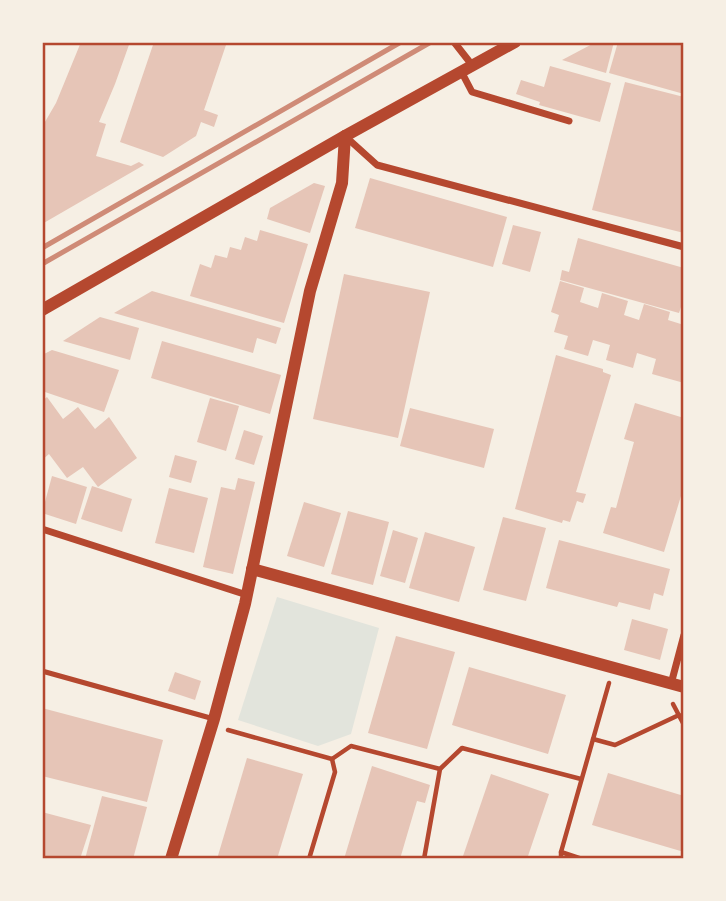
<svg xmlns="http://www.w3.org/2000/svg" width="726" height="901" font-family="Inter,sans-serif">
  <rect width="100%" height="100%" fill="#f6efe4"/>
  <polygon fill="#e2e4dc" points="277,597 379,628 351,734 318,746 238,720"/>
  <g fill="#e6c5b7">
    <polygon points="81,42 130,42 115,84 99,122 106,124 96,156 131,166 139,162 144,165 42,224 42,127 56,103"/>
    <polygon points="154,42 227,42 204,110 218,115 214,127 201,122 196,136 163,157 120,142"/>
    <polygon points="596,42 614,42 606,73 562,60"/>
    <polygon points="618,42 684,42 684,94 609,73"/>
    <polygon points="550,66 611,83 600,122 539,105 540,102 516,94 521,80 544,87"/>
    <polygon points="625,82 684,97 684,233 592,210"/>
    <polygon points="370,178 507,217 493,267 355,228"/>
    <polygon points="314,183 325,186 310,233 267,219 270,208"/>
    <polygon points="513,225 541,232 530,272 502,264"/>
    <polygon points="260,230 308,244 284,323 190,296 200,264 211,268 215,255 227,258 230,247 241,250 245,237 257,241"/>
    <polygon points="578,238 684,268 684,307 681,307 679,313 560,280 562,270 569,272"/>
    <polygon points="344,274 430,292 398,438 313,419"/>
    <polygon points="560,281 584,288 580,302 598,308 602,293 628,301 624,315 639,320 644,304 670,312 668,320 684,325 684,383 652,374 656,359 637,353 633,368 606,360 610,345 593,340 588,356 564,349 568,336 554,332 559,315 551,312"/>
    <polygon points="152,291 281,328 276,344 257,338 253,353 114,313"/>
    <polygon points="100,317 139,328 130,360 63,341"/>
    <polygon points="162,341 281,375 270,414 151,378"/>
    <polygon points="52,350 119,370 104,412 42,391 42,355"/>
    <polygon points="556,355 603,369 603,372 611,375 576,492 586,494 583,503 577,501 570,522 563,520 562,523 515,509"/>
    <polygon points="47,397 63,419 78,407 95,429 109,417 137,458 98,487 83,467 67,478 49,454 42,460 42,401"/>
    <polygon points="210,398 239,406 226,451 197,442"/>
    <polygon points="635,403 684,418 684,486 664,552 603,533 611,507 616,508 634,442 624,439"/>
    <polygon points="410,408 494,429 484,468 400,446"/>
    <polygon points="244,430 263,436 254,465 235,459"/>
    <polygon points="175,455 197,461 191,483 169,477"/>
    <polygon points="52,476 87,487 76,524 42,513"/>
    <polygon points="238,478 255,482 233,574 203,567 221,487 235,490"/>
    <polygon points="92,486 132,499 122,532 81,519"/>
    <polygon points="169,488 208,498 194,553 155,543"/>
    <polygon points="304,502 341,513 324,567 287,556"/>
    <polygon points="348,511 389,522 373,585 331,574"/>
    <polygon points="503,517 546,528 526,601 483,590"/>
    <polygon points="393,530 418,538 405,583 380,576"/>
    <polygon points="425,532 475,547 459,602 409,588"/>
    <polygon points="559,540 670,569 663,596 654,593 650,610 619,602 617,607 546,588"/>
    <polygon points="632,619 668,629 660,660 624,650"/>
    <polygon points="396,636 455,652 427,749 368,733"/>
    <polygon points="469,667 566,695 548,754 452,725"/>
    <polygon points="175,672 201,681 195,700 168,691"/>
    <polygon points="42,708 163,740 147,802 42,776"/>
    <polygon points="247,758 303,774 277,859 217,859"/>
    <polygon points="372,766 430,785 425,803 417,801 400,859 344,859"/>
    <polygon points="608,773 684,796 684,852 592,825"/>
    <polygon points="491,774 549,794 527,859 462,859"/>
    <polygon points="102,796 147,807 133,859 85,859"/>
    <polygon points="42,812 91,825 80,859 42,859"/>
  </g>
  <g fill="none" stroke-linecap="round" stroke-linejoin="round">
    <g stroke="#b5482f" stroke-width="4.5">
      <polyline points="673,704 684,725"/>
      <polyline points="228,730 332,759 351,746 440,769 462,748 581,779"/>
      <polyline points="593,739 615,745 679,715"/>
      <polyline points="561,852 582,859"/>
      <polyline points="309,859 335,772 332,759"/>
      <polyline points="424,859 440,769"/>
      <polyline points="561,859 561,852 609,683"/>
    </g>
    <polyline stroke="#b5482f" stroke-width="5" points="42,671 214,719"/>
    <g stroke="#b5482f" stroke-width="7">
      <polyline points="454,42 472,65"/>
      <polyline points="461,71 472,92 569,121"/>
      <polyline points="346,137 377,165 684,247"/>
      <polyline points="42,529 247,595"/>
      <polyline points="671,684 684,635"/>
    </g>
    <g stroke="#b5482f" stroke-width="12">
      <polyline points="42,310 345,136 515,42"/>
      <polyline points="252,569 684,687"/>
      <polyline points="171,859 214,719 245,604 310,291 342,183 345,136"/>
    </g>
    <g stroke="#cf8b77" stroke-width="5">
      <polyline points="42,248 401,42"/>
      <polyline points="42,264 431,42"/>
    </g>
  </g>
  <rect width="726" height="901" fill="none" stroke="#f6efe4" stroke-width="88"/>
  <rect x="44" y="44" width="638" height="813" fill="none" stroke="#b5482f" stroke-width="2.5"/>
</svg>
